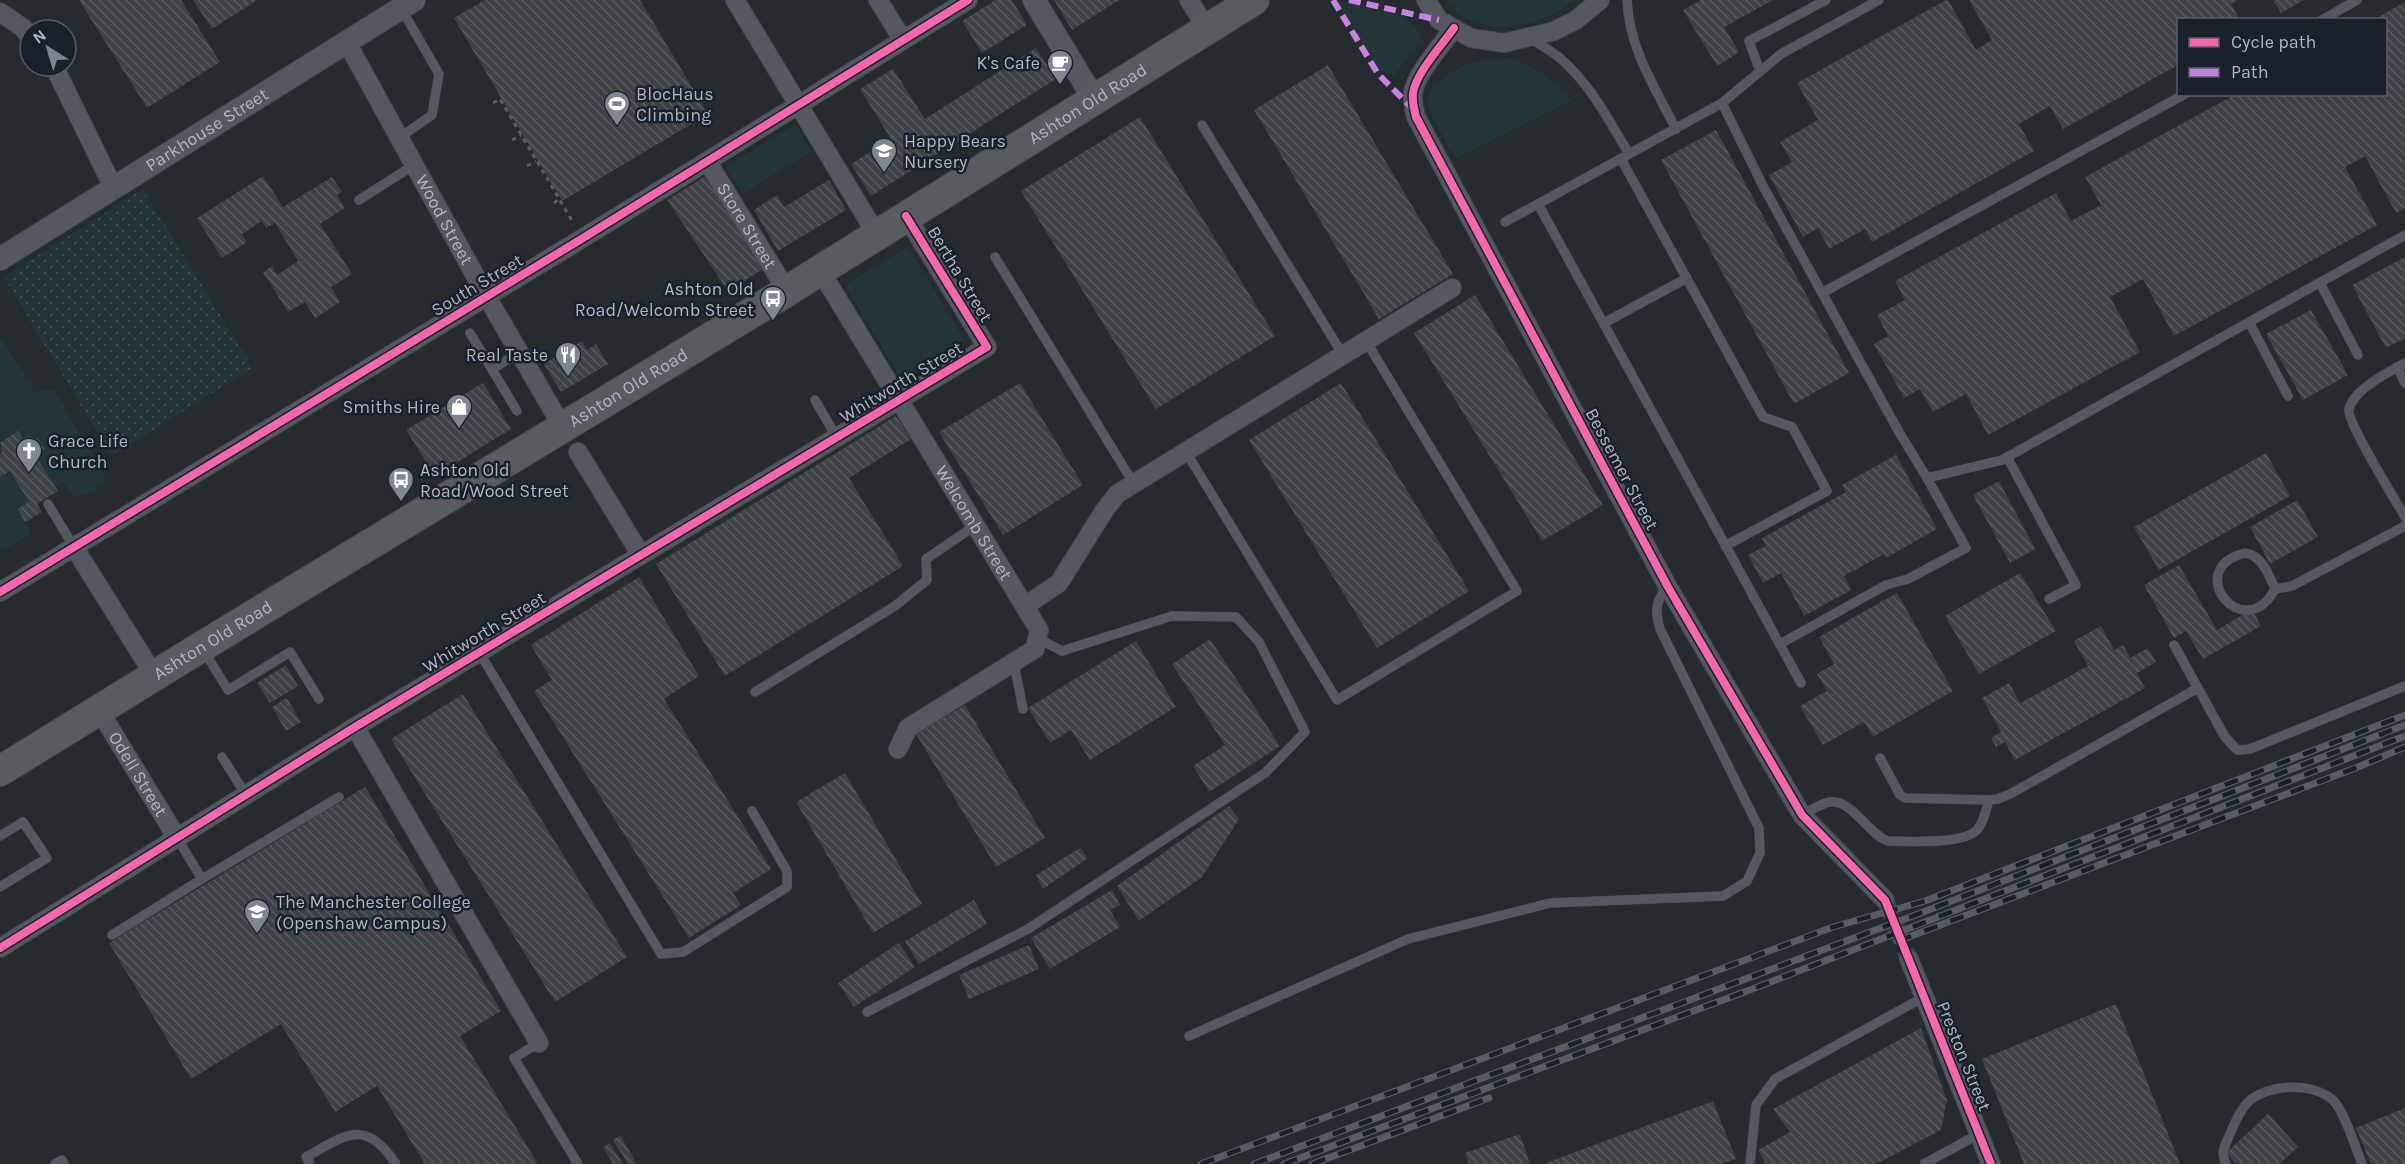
<svg xmlns="http://www.w3.org/2000/svg" width="2405" height="1164" font-family="Karla,sans-serif">
  <defs>
    <pattern id="park-dots" width="8" height="8" patternUnits="userSpaceOnUse" patternTransform="scale(1.5)"><rect width="8" height="8" fill="#233536"/><path d="M2 2h.1M6 6h.1" fill="none" stroke="#405051" stroke-width="1.8" stroke-linecap="round"/></pattern>
    <pattern id="building-back-hatch" width="6" height="6" patternUnits="userSpaceOnUse" patternTransform="scale(1.5)"><rect width="6" height="6" fill="#3e4247"/><path d="M-1 5l2 2M0 0l6 6M5-1l2 2" fill="none" stroke="#575b60"/></pattern>
  </defs>
  <rect width="100%" height="100%" fill="#262b30"/>
  <g fill="#233536">
    <polygon points="1335,0 1401,16 1416,27 1422,42 1401,65 1395,75 1378,71"/>
    <path d="M 1447,0 L 1575,0 C 1545,22 1499,38 1463,17 C 1457,13 1452,5 1447,0 Z"/>
    <path d="M 1511,59 C 1537,65 1554,82 1572,100 L 1456,158 C 1448,144 1427,114 1428,99 C 1430,80 1466,62 1483,60 C 1492,59 1502,59 1511,59 Z"/>
    <polygon points="796,124 812,151 742,194 725,167"/>
    <polygon points="908,247 965,341 901,379 845,285"/>
    <polygon points="0,336 35,392 53,389 106,477 96,492 73,497 63,482 55,487 35,455 45,449 38,437 31,441 23,439 18,432 0,443"/>
    <polygon points="10,471 29,502 17,510 31,534 3,550 0,548 0,477"/>
  </g>
  <polygon fill="url(#park-dots)" points="143,189 253,368 111,456 4,277"/>
  <g fill="url(#building-back-hatch)">
    <polygon points="79,0 181,0 220,62 147,108"/>
    <polygon points="193,0 257,0 212,29"/>
    <polygon points="485,0 640,0 708,114 562,201 454,18"/>
    <polygon points="996,0 1012,0 1027,25 982,53 962,21"/>
    <polygon points="1054,0 1119,0 1072,30"/>
    <polygon points="1701,0 1773,0 1724,27 1739,52 1717,66 1683,10"/>
    <polygon points="1946,0 1948,0 1976,50 1992,40 1969,0 2238,0 2231,4 2240,20 2178,20 2178,65 2063,129 2050,106 2019,124 2034,151 1872,242 1865,229 1829,249 1818,228 1803,237 1769,175 1792,162 1780,142 1818,120 1797,83"/>
    <polygon points="2273,0 2304,0 2281,13"/>
    <polygon points="2405,2 2405,208 2396,213 2365,156 2345,167 2377,225 2174,336 2143,279 2110,297 2140,352 1988,435 1966,394 1933,412 1920,389 1904,398 1874,344 1888,336 1877,315 1905,300 1895,281 2056,193 2071,221 2101,205 2085,177 2236,94 2289,94 2290,97 2294,94 2386,94 2386,20 2373,20"/>
    <polygon points="1036,48 1056,79 871,196 851,164 891,139 860,89 893,69 925,119"/>
    <polygon points="1328,65 1453,274 1379,319 1254,110"/>
    <polygon points="1140,117 1275,336 1156,409 1021,191"/>
    <polygon points="1716,130 1849,373 1794,404 1661,160"/>
    <polygon points="709,174 766,267 728,291 667,200"/>
    <polygon points="263,176 283,207 332,177 342,192 337,195 345,208 320,224 352,274 331,287 340,302 315,318 305,302 288,312 263,272 272,266 277,275 298,261 275,223 266,228 262,221 242,234 247,242 222,258 197,218"/>
    <polygon points="829,180 846,210 778,251 754,210 777,195 784,207"/>
    <polygon points="2405,257 2405,338 2386,348 2352,285"/>
    <polygon points="1475,295 1603,505 1542,541 1414,333"/>
    <polygon points="2311,310 2348,375 2303,400 2266,334"/>
    <polygon points="582,341 587,350 596,344 608,364 561,392 544,364"/>
    <polygon points="483,383 511,429 435,476 406,430"/>
    <polygon points="1020,383 1083,485 1003,535 939,432"/>
    <polygon points="1341,383 1469,591 1377,648 1249,440"/>
    <polygon points="896,416 911,439 849,478 903,566 725,676 656,564"/>
    <polygon points="18,431 23,439 29,435 33,440 38,437 45,449 35,455 58,491 37,504 42,512 25,522 17,509 29,502 10,471 0,477 0,454 2,453 0,443"/>
    <polygon points="2266,453 2290,496 2159,570 2134,527"/>
    <polygon points="1896,455 1937,529 1886,558 1884,554 1844,576 1851,590 1804,616 1781,573 1763,583 1748,555 1766,546 1762,538 1846,492 1842,485"/>
    <polygon points="1999,481 2035,549 2010,563 1973,495"/>
    <polygon points="2297,500 2318,537 2270,564 2250,527"/>
    <polygon points="2179,565 2217,630 2252,609 2261,626 2203,659 2186,631 2174,638 2144,585"/>
    <polygon points="2020,573 2056,631 1979,674 1945,616"/>
    <polygon points="639,577 699,676 664,699 771,869 733,893 741,905 689,938 534,691 552,680 531,645"/>
    <polygon points="1897,593 1953,691 1873,737 1864,722 1823,745 1800,706 1827,691 1817,674 1834,664 1819,637"/>
    <polygon points="2101,626 2114,650 2123,645 2130,658 2148,648 2156,662 2137,673 2145,688 2015,760 2005,742 1996,747 1991,738 2001,732 1982,698 2009,683 2020,703 2088,666 2074,641"/>
    <polygon points="1210,639 1280,746 1209,792 1193,766 1225,745 1172,664"/>
    <polygon points="1136,641 1176,707 1090,760 1071,730 1050,743 1028,708"/>
    <polygon points="286,665 298,686 270,703 257,683"/>
    <polygon points="463,694 627,957 555,1002 391,739"/>
    <polygon points="287,698 301,722 286,731 272,707"/>
    <polygon points="965,705 1045,838 996,867 916,734"/>
    <polygon points="845,773 922,904 873,933 796,802"/>
    <polygon points="365,787 501,1011 460,1036 538,1164 425,1164 377,1086 335,1112 281,1024 191,1079 109,943"/>
    <polygon points="1229,806 1239,819 1202,877 1139,921 1117,886"/>
    <polygon points="1080,848 1088,858 1043,889 1036,875"/>
    <polygon points="1112,890 1120,905 1110,910 1120,927 1050,969 1031,938"/>
    <polygon points="974,900 987,924 919,964 905,941"/>
    <polygon points="899,943 915,967 854,1007 838,983"/>
    <polygon points="1029,945 1039,969 969,999 959,975"/>
    <polygon points="2116,1004 2180,1164 2024,1164 1982,1059"/>
    <polygon points="1921,1028 1947,1100 1941,1130 1876,1164 1766,1164 1758,1150 1790,1132 1773,1109"/>
    <polygon points="1713,1101 1736,1159 1721,1164 1543,1164"/>
    <polygon points="2405,1108 2405,1164 2371,1164 2356,1128"/>
    <polygon points="2268,1114 2298,1147 2279,1164 2236,1164 2226,1153"/>
    <polygon points="1520,1134 1530,1164 1469,1164 1465,1153"/>
    <polygon points="620,1135 637,1164 628,1164 613,1140"/>
    <polygon points="610,1143 623,1164 613,1164 603,1147"/>
  </g>
  <g fill="none" stroke-linecap="round" stroke-linejoin="round">
    <polyline stroke="#3a4046" stroke-width="18" stroke-dasharray="18 9" stroke-linecap="butt" points="1885,900 1909,959"/>
    <defs>
      <g id="service">
        <path d="M 1627,0 C 1629,48 1655,88 1676,129"/>
        <polyline points="2322,20 2357,0"/>
        <path d="M 1530,38 C 1540,45 1552,51 1561,59 C 1591,85 1609,121 1629,154"/>
        <polyline points="1760,71 1749,41 1826,0"/>
        <polyline points="1722,103 1764,188 1899,432 1927,478 2002,460 2405,235"/>
        <polyline points="1202,125 1343,355"/>
        <polyline points="399,138 432,115 439,74 401,8"/>
        <polyline points="1621,159 1763,417 1792,427 1827,491 1725,546"/>
        <polyline points="359,200 414,165"/>
        <polyline points="1538,204 1801,683"/>
        <polyline points="1505,222 1722,103 1781,54 1879,0"/>
        <polyline points="995,257 1134,484"/>
        <polyline points="2320,283 2358,355"/>
        <polyline points="1822,293 2185,94"/>
        <polyline points="2249,322 2288,396"/>
        <polyline points="1604,323 1687,278"/>
        <polyline points="470,333 517,411"/>
        <path d="M 2405,363 C 2389,372 2352,390 2349,410 C 2347,422 2396,501 2405,517"/>
        <polyline points="2397,367 2405,383"/>
        <polyline points="492,369 519,353"/>
        <polyline points="815,400 837,438"/>
        <polyline points="1186,452 1337,700 1517,591 1366,341"/>
        <polyline points="2007,457 2076,585 2049,599"/>
        <polyline points="48,504 74,547"/>
        <path d="M 2245,553 C 2262,555 2269,575 2275,589 C 2244,647 2181,569 2245,553 Z"/>
        <polyline points="2275,589 2292,586 2405,526"/>
        <polyline points="1780,644 1886,585 1908,579 1966,548 1927,478"/>
        <polyline points="2174,645 2225,737 2237,750 2250,749 2405,686"/>
        <polyline points="204,651 228,690 290,652 319,699"/>
        <polyline points="479,652 661,954 683,952 787,887 787,871 752,811"/>
        <polyline points="1014,663 1023,709"/>
        <polyline points="755,692 895,606 927,580 926,559 976,525"/>
        <polyline points="222,757 246,795"/>
        <polyline points="1880,758 1900,795 1905,798 1989,800 1998,799 2012,793 2198,688"/>
        <path d="M 1802,815 C 1810,811 1820,804 1829,802 C 1851,798 1869,835 1888,841 C 1909,841 1962,845 1977,830 C 1984,822 1986,810 1989,800"/>
        <polyline points="0,836 23,822 47,858 0,887"/>
        <polyline points="177,838 202,879 339,797"/>
        <polyline points="112,935 202,879"/>
        <polyline points="867,1012 1028,929 1265,773 1305,732 1259,642 1236,617 1172,616 1062,651 1037,638"/>
        <path d="M 1189,1036 L 1408,939 L 1550,903 L 1723,896 L 1747,881 L 1760,853 L 1759,828 L 1660,629 C 1655,612 1655,600 1668,587"/>
        <polyline points="539,1043 514,1058 578,1164"/>
        <polyline points="55,1164 62,1160 64,1164"/>
        <path d="M 310,1164 L 306,1157 C 346,1135 365,1117 396,1164"/>
        <polyline points="1750,1164 1756,1105 1775,1079 1924,997"/>
        <polyline points="1924,1164 1979,1134"/>
        <path d="M 2226,1164 C 2220,1153 2225,1145 2230,1134 C 2235,1123 2239,1111 2248,1102 C 2268,1083 2314,1082 2334,1101 C 2346,1115 2355,1147 2362,1164"/>
      </g>
      <g id="minor">
        <polyline points="735,0 877,235"/>
        <polyline points="878,0 903,40"/>
        <polyline points="1189,0 1207,29"/>
        <polyline points="1426,0 1439,20 1471,38 1504,43 1554,31 1576,20 1600,0"/>
        <polyline points="0,12 23,28 30,37"/>
        <path d="M 1454,28 C 1442,45 1416,73 1413,93 C 1412,101 1414,109 1416,117 L 1668,587 L 1802,815 L 1885,900"/>
        <path id="s1" d="M 346,41 L 487,297 L 563,428"/>
        <polyline points="54,66 114,189"/>
        <path id="s2" d="M 707,161 L 787,291"/>
        <path id="s3" d="M 820,270 L 1039,630 L 1035,649 L 908,728 L 898,749"/>
        <polyline points="578,452 641,555"/>
        <polyline points="74,547 154,675"/>
        <polyline points="0,592 583,238 968,0"/>
        <polyline points="1025,606 1059,583 1104,511 1117,494 1452,288"/>
        <path id="s4" d="M 99,710 L 177,838"/>
        <polyline points="355,727 539,1043"/>
        <polyline points="0,948 355,727 987,347 906,216"/>
        <polyline points="1909,959 1991,1164"/>
      </g>
      <g id="tertiary">
        <polyline points="1034,0 1094,99"/>
        <path id="s5" d="M 0,259 L 414,0"/>
      </g>
      <g id="trunk">
        <path id="s6" d="M 0,771 L 201,647 L 771,301 L 1254,0"/>
      </g>
    </defs>
    <use href="#service" stroke="#43474b" stroke-width="10"/>
    <use href="#minor" stroke="#43474b" stroke-width="20"/>
    <use href="#tertiary" stroke="#43474b" stroke-width="24"/>
    <use href="#trunk" stroke="#42474c" stroke-width="32"/>
    <g stroke="#585d63" stroke-width="3" stroke-dasharray="4.5 4.5" stroke-linecap="butt">
      <polyline points="493,103 500,99 574,224"/>
      <polyline points="512,140 521,135"/>
      <polyline points="527,166 536,161"/>
      <polyline points="554,203 559,199"/>
    </g>
    <use href="#service" stroke="#55595f" stroke-width="9"/>
    <use href="#minor" stroke="#55595f" stroke-width="18"/>
    <use href="#tertiary" stroke="#55595f" stroke-width="22"/>
    <use href="#trunk" stroke="#585c60" stroke-width="30"/>
    <defs>
      <g id="rail">
        <polyline points="1898,941 2358,767 2405,747"/>
        <polyline points="1201,1164 1833,927 1925,901 2405,715"/>
        <polyline points="1254,1164 1918,914 2405,725"/>
        <polyline points="1284,1164 1755,988 2405,736"/>
        <polyline points="1312,1164 1489,1098"/>
      </g>
    </defs>
    <use href="#rail" stroke="#595d63" stroke-width="7"/>
    <use href="#rail" stroke="#19212a" stroke-width="4.5" stroke-dasharray="14" stroke-linecap="butt"/>
    <g stroke="#c483df" stroke-width="6" stroke-dasharray="12 6" stroke-linecap="butt">
      <polyline points="1333,0 1378,74 1412,108"/>
      <polyline points="1349,0 1439,20"/>
    </g>
    <defs>
      <g id="cycleway">
        <path d="M 1454,28 C 1442,45 1416,73 1413,93 C 1412,101 1414,109 1416,117 L 1668,587 L 1802,815 L 1885,900 L 1991,1164"/>
        <polyline points="0,592 583,238 968,0"/>
        <polyline points="0,948 355,727 987,347 906,216"/>
      </g>
    </defs>
    <use href="#cycleway" stroke="#19212a" stroke-width="11"/>
    <use href="#cycleway" stroke="#f766af" stroke-width="8"/>
  </g>
  <defs>
    <symbol id="cafe-pin" viewBox="-11 -11 22 30"><path d="M0 17L-7.5 6A9.5 9.5 0 1 1 7.5 6Z" fill="#7e8690" stroke="#19212a"/><path d="M-5.5-4.5H6V0H3Q3 3.5 0 3.5H-2.5Q-5.5 3.5-5.5 0ZM3-3.2v2h1.7v-2ZM-6 4.5H4V6H-6Z" fill="#fff"/></symbol>
    <symbol id="stadium-pin" viewBox="-11 -11 22 30"><path d="M0 17L-7.5 6A9.5 9.5 0 1 1 7.5 6Z" fill="#7e8690" stroke="#19212a"/><path d="M0-5a6.5 5 0 1 0 0 10a6.5 5 0 1 0 0-10ZM-3.5-1.8h7v3.6h-7Z" fill="#fff"/></symbol>
    <symbol id="school-pin" viewBox="-11 -11 22 30"><path d="M0 17L-7.5 6A9.5 9.5 0 1 1 7.5 6Z" fill="#7e8690" stroke="#19212a"/><path d="M0-5L7-2L0 1L-7-2ZM-4 1L0 2.5L4 1V4Q0 6-4 4Z" fill="#fff"/></symbol>
    <symbol id="bus-pin" viewBox="-11 -11 22 30"><path d="M0 17L-7.5 6A9.5 9.5 0 1 1 7.5 6Z" fill="#7e8690" stroke="#19212a"/><path d="M-5-6H5V4H4V6H2V4H-2V6H-4V4H-5ZM-3.5-4V0h7V-4ZM-3.5 1.2v1.5H-2V1.2ZM2 1.2v1.5H3.5V1.2Z" fill="#fff"/></symbol>
    <symbol id="restaurant-pin" viewBox="-11 -11 22 30"><path d="M0 17L-7.5 6A9.5 9.5 0 1 1 7.5 6Z" fill="#7e8690" stroke="#19212a"/><path d="M-5-6h1v4h1v-4h1v4h1v-4h1v5L-1.5 .5V6h-2V.5L-5-1ZM5-6V6H3V1.5H1.5Q1.5-4 5-6Z" fill="#fff"/></symbol>
    <symbol id="shop-pin" viewBox="-11 -11 22 30"><path d="M0 17L-7.5 6A9.5 9.5 0 1 1 7.5 6Z" fill="#7e8690" stroke="#19212a"/><path d="M-5-2.5h2.3a2.7 3.5 0 0 1 5.4 0H5L5.5 6h-11ZM-1.5-2.5h3a1.5 2.3 0 0 0-3 0Z" fill="#fff"/></symbol>
    <symbol id="church-pin" viewBox="-11 -11 22 30"><path d="M0 17L-7.5 6A9.5 9.5 0 1 1 7.5 6Z" fill="#7e8690" stroke="#19212a"/><path d="M-1.2-6h2.4v3.5h3.3v2.4h-3.3V6h-2.4V-.1h-3.3v-2.4h3.3Z" fill="#fff"/></symbol>
    <symbol id="university-pin" viewBox="-11 -11 22 30"><path d="M0 17L-7.5 6A9.5 9.5 0 1 1 7.5 6Z" fill="#7e8690" stroke="#19212a"/><path d="M0-5L7-2L0 1L-7-2ZM-4 1L0 2.5L4 1V4Q0 6-4 4Z" fill="#fff"/></symbol>
  </defs>
  <g fill-rule="evenodd">
    <use href="#cafe-pin" x="1045" y="48" width="30" height="40"/>
    <use href="#stadium-pin" x="602" y="89" width="30" height="40"/>
    <use href="#school-pin" x="869" y="136" width="30" height="40"/>
    <use href="#bus-pin" x="758" y="284" width="30" height="40"/>
    <use href="#restaurant-pin" x="553" y="340" width="30" height="40"/>
    <use href="#shop-pin" x="444" y="392" width="30" height="40"/>
    <use href="#church-pin" x="14" y="436" width="30" height="40"/>
    <use href="#bus-pin" x="386" y="465" width="30" height="40"/>
    <use href="#university-pin" x="242" y="897" width="30" height="40"/>
  </g>
  <g text-anchor="middle" stroke-width="5" stroke-linejoin="round" paint-order="stroke">
    <g font-size="18" fill="#aeb7c3" stroke="#19212a" text-anchor="start">
      <text x="1040" y="69" text-anchor="end">K's Cafe</text>
      <text x="636" y="100">BlocHaus<tspan x="636" dy="21">Climbing</tspan></text>
      <text x="904" y="147">Happy Bears<tspan x="904" dy="21">Nursery</tspan></text>
      <text x="754" y="295" text-anchor="end">Ashton Old<tspan x="754" dy="21">Road/Welcomb Street</tspan></text>
      <text x="548" y="361" text-anchor="end">Real Taste</text>
      <text x="440" y="413" text-anchor="end">Smiths Hire</text>
      <text x="48" y="447">Grace Life<tspan x="48" dy="21">Church</tspan></text>
      <text x="420" y="476">Ashton Old<tspan x="420" dy="21">Road/Wood Street</tspan></text>
      <text x="276" y="908">The Manchester College<tspan x="276" dy="21">(Openshaw Campus)</tspan></text>
    </g>
    <g font-size="18" fill="#aeb7c3" stroke="#19212a">
      <text dy="6" stroke="none"><textPath href="#s6" startOffset="1276">Ashton Old Road</textPath></text>
      <text dy="6" stroke="none"><textPath href="#s5" startOffset="244">Parkhouse Street</textPath></text>
      <text dy="6" stroke="none"><textPath href="#s1" startOffset="204">Wood Street</textPath></text>
      <text dy="6" stroke="none"><textPath href="#s2" startOffset="76">Store Street</textPath></text>
      <text transform="translate(960 274) rotate(59)" y="6">Bertha Street</text>
      <text transform="translate(477 285) rotate(-31)" y="6">South Street</text>
      <text transform="translate(901 382) rotate(-31)" y="6">Whitworth Street</text>
      <text dy="6" stroke="none"><textPath href="#s6" startOffset="736">Ashton Old Road</textPath></text>
      <text transform="translate(1622 469) rotate(62)" y="6">Bessemer Street</text>
      <text dy="6" stroke="none"><textPath href="#s3" startOffset="296">Welcomb Street</textPath></text>
      <text transform="translate(484 632) rotate(-31)" y="6">Whitworth Street</text>
      <text dy="6" stroke="none"><textPath href="#s6" startOffset="250">Ashton Old Road</textPath></text>
      <text dy="6" stroke="none"><textPath href="#s4" startOffset="75">Odell Street</textPath></text>
      <text transform="translate(1964 1056) rotate(68)" y="6">Preston Street</text>
    </g>
  </g>
  <rect x="2177" y="18" width="210" height="78" fill="#19212a" stroke="#555d67" stroke-width="1.5"/>
  <rect x="2189" y="38" width="30" height="9" fill="#f766af" stroke="#555d67" stroke-width="1.5"/>
  <text x="2231" y="48" font-size="18" fill="#aeb7c3">Cycle path</text>
  <rect x="2189" y="68" width="30" height="9" fill="#c483df" stroke="#555d67" stroke-width="1.5"/>
  <text x="2231" y="78" font-size="18" fill="#aeb7c3">Path</text>
  <g transform="translate(48 48) rotate(323)"><circle r="28" fill="#19212a" stroke="#555d67" stroke-width="1.5"/>
  <path d="M0-4.5L10 22L0 15L-10 22Z" fill="#7e8690"/>
  <text y="-9" font-size="16" font-weight="bold" text-anchor="middle" fill="#aeb7c3">N</text>
  </g>
</svg>
